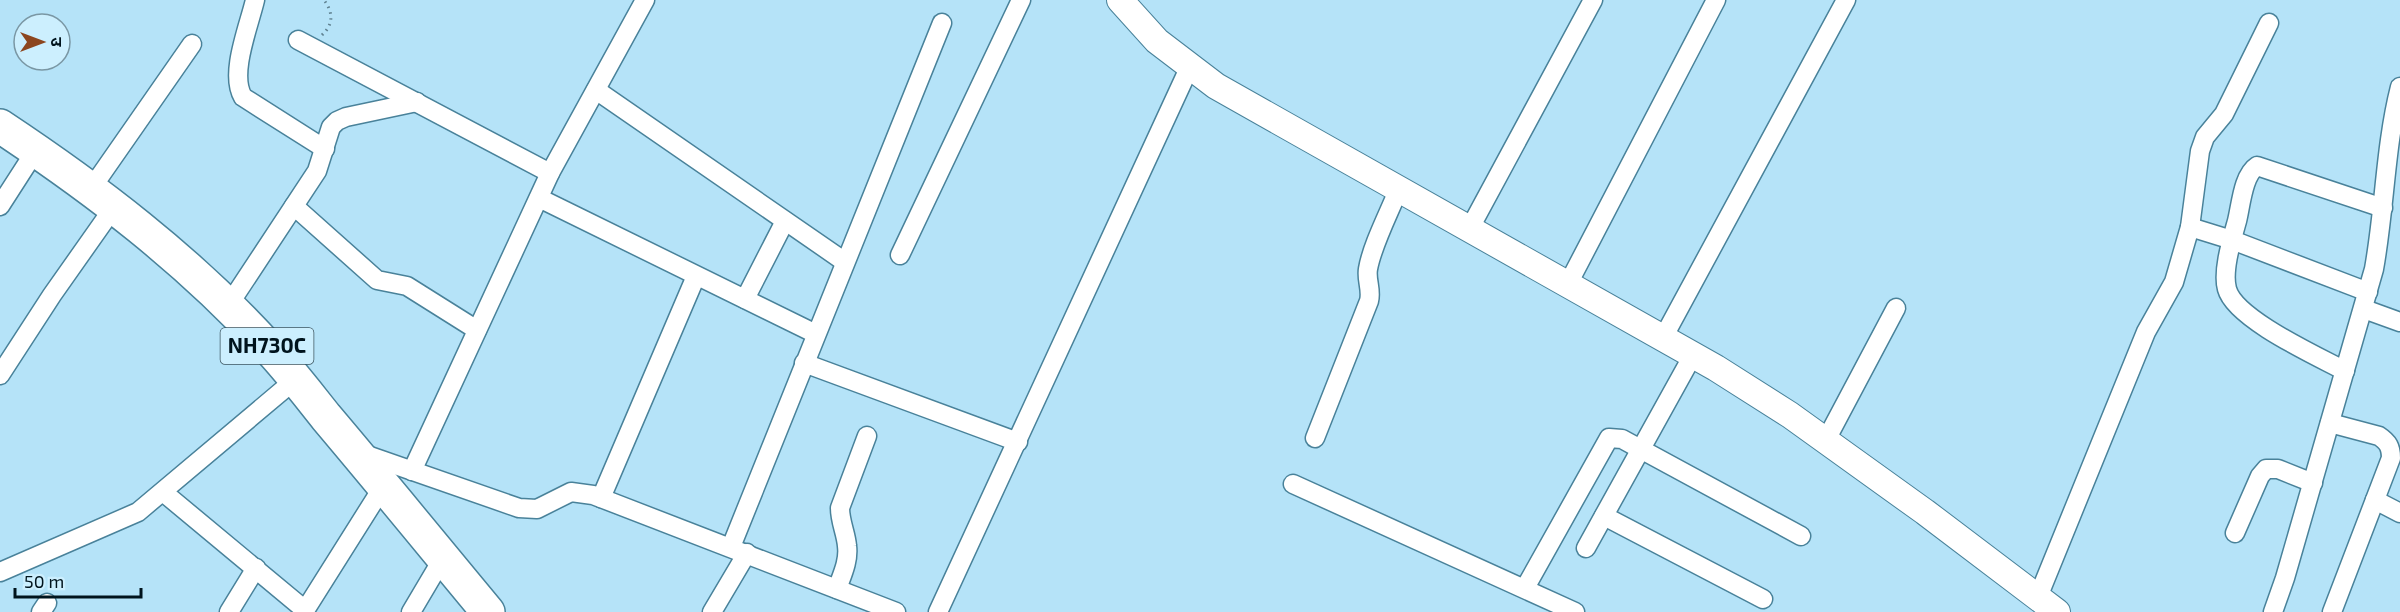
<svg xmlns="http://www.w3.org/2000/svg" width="2400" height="612" font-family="'Exo 2','Noto Sans Devanagari',sans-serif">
  <rect width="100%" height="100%" fill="#b5e3f8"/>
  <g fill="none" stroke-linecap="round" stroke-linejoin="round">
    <defs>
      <g id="street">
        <path d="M 255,0 C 249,26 229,74 243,97 L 325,149"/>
        <polyline points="298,40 550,173"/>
        <polyline points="596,90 845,262"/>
        <polyline points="91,189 192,44"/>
        <polyline points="539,198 816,334"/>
        <polyline points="0,206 36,150"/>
        <polyline points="294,206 377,280 407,286 477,330"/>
        <polyline points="2190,227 2232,240 2368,292"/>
        <polyline points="1470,228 1593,0"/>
        <polyline points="900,255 1021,0"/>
        <polyline points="1568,284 1716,0"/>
        <polyline points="745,299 785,221"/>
        <polyline points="228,306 317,171 331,127 337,121 346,117 417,102"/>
        <polyline points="2364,309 2400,322"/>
        <polyline points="1663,338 1846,0"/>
        <polyline points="804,363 1018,442"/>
        <path d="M 2345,371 C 2317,356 2235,319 2227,289 C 2222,271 2232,239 2237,221 C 2241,205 2243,175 2257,166 L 2383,208"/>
        <polyline points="0,375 52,295 114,207"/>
        <path d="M 2330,423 L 2379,436 C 2388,442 2391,447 2391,458 L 2332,612"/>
        <path d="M 1315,438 L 1369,301 C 1372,290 1366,280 1368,269 C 1372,245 1390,211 1399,188"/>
        <polyline points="1826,440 1896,308"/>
        <polyline points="364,454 519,508 537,509 571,492 593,495 896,612"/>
        <polyline points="412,471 550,173 645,0"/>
        <polyline points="1293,484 1575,612"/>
        <polyline points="163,492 305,610"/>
        <polyline points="601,498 696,276"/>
        <polyline points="2375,500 2400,513"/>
        <polyline points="1604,516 1763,599"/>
        <polyline points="2235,533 2260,476 2266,469 2278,469 2313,483"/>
        <polyline points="731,547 942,23"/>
        <polyline points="1586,548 1693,355"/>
        <polyline points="0,572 138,512 296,379"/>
        <polyline points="1525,588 1609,438 1622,439 1801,536"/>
        <path d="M 837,589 C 842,575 849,561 847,546 C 846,533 840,522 840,508 L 867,436"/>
        <polyline points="2038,597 2146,332 2174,282 2190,227 2200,151 2205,137 2224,114 2269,23"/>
        <polyline points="41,612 47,603"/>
        <polyline points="229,612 256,568"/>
        <polyline points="304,612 384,485"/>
        <polyline points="411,612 443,558"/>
        <polyline points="712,612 747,553"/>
        <polyline points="938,612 1190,66"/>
        <path d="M 2273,612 L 2285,578 L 2374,269 C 2385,208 2385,146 2400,87"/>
      </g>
      <polyline id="secondary" points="1120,0 1157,41 1216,86 1716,368 1790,415 1925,512 2057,612"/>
      <path id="highway" d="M 0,126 C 95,189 187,259 265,344 C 287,367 306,392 326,417 C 381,482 434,547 488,612"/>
    </defs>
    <use href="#street" stroke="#49829a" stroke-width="21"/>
    <use href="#secondary" stroke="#49829a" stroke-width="28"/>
    <use href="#highway" stroke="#49829a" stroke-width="36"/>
    <path stroke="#608291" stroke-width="3" stroke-dasharray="1.5 4.5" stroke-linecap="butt" d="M 322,35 C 334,24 333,12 324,0"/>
    <use href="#street" stroke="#fff" stroke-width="18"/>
    <use href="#secondary" stroke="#fff" stroke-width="26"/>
    <use href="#highway" stroke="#fff" stroke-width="33"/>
  </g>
  <g text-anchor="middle" stroke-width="6" stroke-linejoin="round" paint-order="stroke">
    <rect fill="#cceffe" stroke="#3d5660" stroke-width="1.5" x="220.5" y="328" width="93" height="36" rx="4.5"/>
    <g font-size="21" font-weight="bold" fill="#00141d">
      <text x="267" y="353">NH730C</text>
    </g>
  </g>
  <g transform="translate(42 42) rotate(90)"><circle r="28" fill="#cceffe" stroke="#7a97a4" stroke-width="1.5"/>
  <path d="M0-4.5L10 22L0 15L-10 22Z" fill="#8c461f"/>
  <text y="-9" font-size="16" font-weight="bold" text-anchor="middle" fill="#00141d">उ</text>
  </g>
  <path d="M15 588v9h126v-9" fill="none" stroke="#00141d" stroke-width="3"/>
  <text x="24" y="588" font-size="18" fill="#00141d" stroke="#cceffe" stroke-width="4.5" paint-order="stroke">50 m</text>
</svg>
